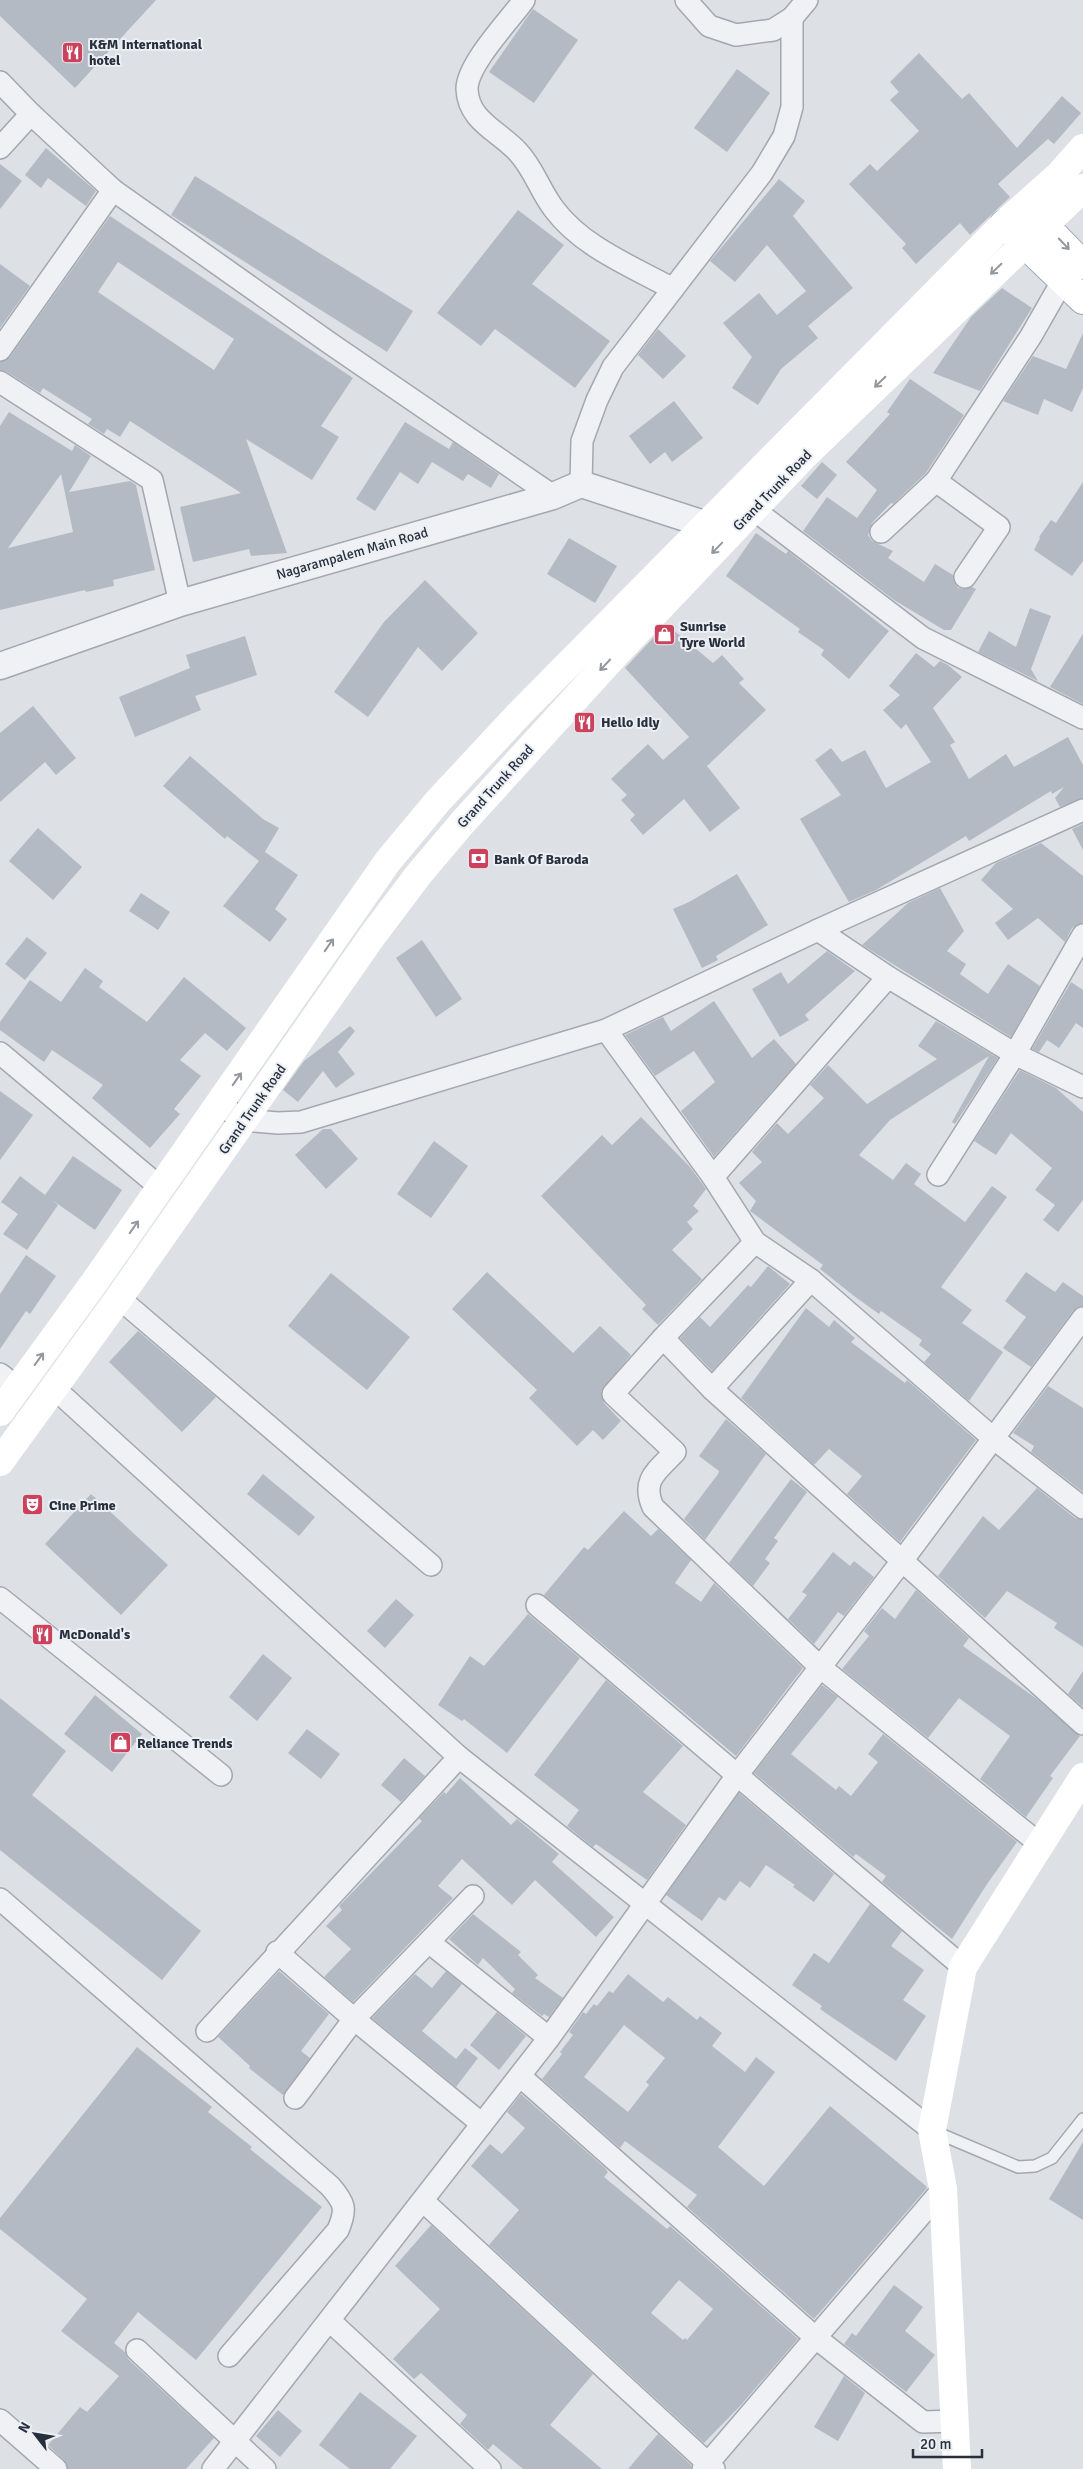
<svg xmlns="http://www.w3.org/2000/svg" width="1083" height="2469" font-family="Signika,sans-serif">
  <rect width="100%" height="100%" fill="#dde1e6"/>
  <g fill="#b4bac3" fill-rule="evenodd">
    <polygon points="0,0 156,0 75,88 0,16"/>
    <polygon points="533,9 578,40 534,103 489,72"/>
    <polygon points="919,53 962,99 969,93 1017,148 1062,96 1081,113 1054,144 1048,139 998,184 1010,197 970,235 960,223 916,264 902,248 906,244 849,184 870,164 877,171 919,131 890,100 899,92 890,82"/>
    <polygon points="737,69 770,93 727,152 694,128"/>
    <polygon points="46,148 96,191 86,206 48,178 41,188 25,175"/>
    <polygon points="0,164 22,181 0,209"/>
    <polygon points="195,176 413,311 387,352 171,215"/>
    <polygon points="779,179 805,201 793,216 853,288 808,326 818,338 781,369 758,405 732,388 752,357 723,323 759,293 777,315 806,291 767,245 735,282 710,261"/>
    <polygon points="518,210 564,245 532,284 610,341 575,388 495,329 481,346 437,313"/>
    <path d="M 110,216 L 353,378 L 321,426 L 339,437 L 312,480 L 246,439 L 287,553 L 251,556 L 249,549 L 193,562 L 180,507 L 241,493 L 130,421 L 120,437 L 107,429 L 104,434 L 88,424 L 92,419 L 43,388 L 40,393 L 7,372 L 0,370 L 0,362 L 10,357 ZM 118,262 L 234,339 L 214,370 L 98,292 Z"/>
    <polygon points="0,264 30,286 0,328"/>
    <polygon points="1002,288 1032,308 980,391 933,373 971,317"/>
    <polygon points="658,329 686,356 663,379 638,355"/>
    <polygon points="1083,333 1083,388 1072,412 1044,399 1038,415 1003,401 1033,356 1066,369"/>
    <polygon points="910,379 964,415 926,473 893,504 891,503 872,523 868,535 872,541 893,551 888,558 924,582 935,564 953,575 954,582 958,588 965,589 972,587 976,589 951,630 944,630 894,600 803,531 827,497 857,518 877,490 846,462 890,414 887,412"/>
    <polygon points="674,401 703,438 672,462 665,452 650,464 629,436"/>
    <path d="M 9,412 L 72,451 L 75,445 L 91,456 L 69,492 L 130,481 L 136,485 L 155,570 L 113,580 L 114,586 L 86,592 L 85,590 L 0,610 L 0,426 ZM 61,474 L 73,532 L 8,548 Z"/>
    <polygon points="405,422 449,449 453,442 499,474 491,488 468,474 463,481 432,462 418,484 400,472 375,511 356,499"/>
    <polygon points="822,462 837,475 817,499 801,486"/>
    <polygon points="1083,482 1083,561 1072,576 1034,550 1040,538 1039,537 1051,520 1056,523"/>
    <polygon points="756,533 786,554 788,551 889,631 849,679 821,655 824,650 798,632 800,629 726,576"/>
    <polygon points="569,538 617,566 595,603 547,574"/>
    <polygon points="425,580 478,633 442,671 418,647 368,717 334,692 384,622"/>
    <polygon points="1030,608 1051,616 1031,669 1038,681 978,652 989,631 1016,647"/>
    <polygon points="666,624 713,663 722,655 744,679 739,683 766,710 707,766 740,808 710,832 684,799 643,835 630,820 635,815 621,800 627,795 611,779 648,744 663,760 689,737 625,668"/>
    <polygon points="1083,634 1083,704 1050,687"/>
    <polygon points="245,636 257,675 195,696 201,710 135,737 119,697 190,668 186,655"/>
    <polygon points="916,653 934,667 940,661 948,665 962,677 933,708 955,742 950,745 969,779 1006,754 1014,767 1068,737 1083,765 1083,798 1060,807 1055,798 1064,787 1052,794 1051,791 969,841 966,836 876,890 849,902 800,819 841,795 815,760 831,748 842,762 865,750 886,788 931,762 906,724 901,729 883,710 900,695 889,686"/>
    <polygon points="33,706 76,758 56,775 45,762 0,802 0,733"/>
    <polygon points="190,756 263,819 279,828 263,855 265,852 298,875 275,909 287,919 270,942 223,906 259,861 227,836 225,839 163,786"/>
    <polygon points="1083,824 1083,850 1072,829"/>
    <polygon points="38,828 82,867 53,900 9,861"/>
    <polygon points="1041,843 1083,876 1083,923 1072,928 1065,942 1038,918 1008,940 995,923 1013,909 981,880 996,863"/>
    <polygon points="737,874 768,925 716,956 718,960 702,968 673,909 689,902"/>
    <polygon points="940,888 964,931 947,951 966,964 960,974 988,994 1008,964 1040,986 1011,1037 862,945 908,903"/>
    <polygon points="141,893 170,912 158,930 129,911"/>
    <polygon points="27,937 47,953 25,980 5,964"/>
    <polygon points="422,940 462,999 436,1017 396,958"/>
    <polygon points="827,951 855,971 805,1015 809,1020 780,1037 752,989 781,972 788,984"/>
    <polygon points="85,968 103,981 99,987 147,1022 184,977 246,1028 227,1051 205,1033 180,1060 201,1076 174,1109 180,1114 150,1148 92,1098 103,1085 52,1050 44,1062 0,1030 0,1022 30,980 61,1002"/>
    <polygon points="1071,982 1083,990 1083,1028 1076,1023 1059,1048 1047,1040 1039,1052 1032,1049"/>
    <polygon points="714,1001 752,1058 774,1039 796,1064 714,1157 681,1111 715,1082 694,1051 655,1076 625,1035 663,1017 671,1031"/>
    <polygon points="936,1021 998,1058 955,1124 952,1122 989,1056 890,1120 859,1155 893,1180 906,1163 921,1174 914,1184 965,1222 992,1186 1007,1197 941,1287 972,1310 962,1323 1003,1352 969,1401 924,1362 931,1354 919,1345 922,1340 881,1311 879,1314 854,1296 820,1269 823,1265 750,1211 756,1201 739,1183 762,1162 752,1152 777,1123 788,1134 824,1098 810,1085 828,1065 867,1104 937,1059 918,1046"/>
    <polygon points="350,1026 355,1031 338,1052 355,1074 336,1088 323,1071 298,1102 283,1090 304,1061"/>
    <polygon points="1020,1070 1056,1088 1083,1112 1083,1200 1058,1232 1043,1220 1055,1205 1035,1190 1052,1168 1011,1133 996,1155 974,1141"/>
    <polygon points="0,1091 33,1115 0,1160"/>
    <polygon points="641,1117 690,1167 706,1189 693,1206 699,1211 687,1222 693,1229 672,1250 702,1279 658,1325 642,1309 646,1305 541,1196 602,1135 612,1145"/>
    <polygon points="323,1129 331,1129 358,1159 326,1189 295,1155"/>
    <polygon points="434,1141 468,1166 431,1218 397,1194"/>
    <polygon points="73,1156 122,1190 95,1230 52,1200 58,1205 27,1250 3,1234 18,1214 1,1202 20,1176 45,1195"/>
    <polygon points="26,1255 56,1276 30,1314 26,1311 0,1349 0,1294"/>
    <polygon points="768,1266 790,1284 712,1371 680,1338 700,1317 710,1327 748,1285 751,1287"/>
    <polygon points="487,1272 573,1353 600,1326 631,1355 601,1391 604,1403 621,1421 603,1440 593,1430 577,1446 529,1398 537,1390 452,1309"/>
    <polygon points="1026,1272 1055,1292 1063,1282 1083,1296 1083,1306 1073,1311 1031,1367 1003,1348 1026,1317 1005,1301"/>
    <polygon points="331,1273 410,1337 367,1390 288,1326"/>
    <polygon points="806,1308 829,1327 834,1320 855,1338 851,1342 905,1383 907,1380 976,1440 900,1542 847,1494 862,1476 829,1449 814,1465 741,1398"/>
    <polygon points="138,1331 216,1397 182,1432 109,1362"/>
    <polygon points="1048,1386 1083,1408 1083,1492 1031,1452 1034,1446 1013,1433"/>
    <polygon points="726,1419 766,1454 705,1540 684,1519 718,1474 719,1471 699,1456"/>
    <polygon points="263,1474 315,1517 299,1536 247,1494"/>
    <polygon points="791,1479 807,1492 774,1538 778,1541 765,1559 770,1563 753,1586 729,1563"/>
    <polygon points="1037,1488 1075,1518 1083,1520 1083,1647 1054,1628 1057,1623 1007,1591 985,1618 938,1576 983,1516 999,1530"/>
    <polygon points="91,1494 168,1565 121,1615 45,1544"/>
    <polygon points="624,1511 651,1536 658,1529 691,1560 675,1583 701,1602 714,1583 803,1668 736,1756 544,1595 584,1547 588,1550"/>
    <polygon points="833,1552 850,1566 854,1561 874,1577 844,1616 838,1612 814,1644 788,1619 807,1595 802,1592"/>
    <polygon points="916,1590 969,1638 963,1646 1037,1699 1080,1736 1050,1776 1053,1778 1026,1817 980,1779 1010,1736 959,1698 928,1738 842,1669 869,1636 864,1631 882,1608 895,1619"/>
    <polygon points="396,1599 414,1615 385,1648 367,1631"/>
    <polygon points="528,1614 580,1658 507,1753 464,1719 462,1721 438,1705 470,1656 484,1666"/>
    <polygon points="263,1654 292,1678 257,1721 229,1697"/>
    <polygon points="1083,1671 1083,1707 1068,1694"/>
    <polygon points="606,1680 683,1746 643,1792 686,1825 647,1880 596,1844 593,1847 567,1826 579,1810 534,1775"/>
    <polygon points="822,1685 838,1697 791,1754 836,1790 839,1786 851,1796 878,1762 868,1754 883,1734 1017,1842 987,1884 952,1939 882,1882 886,1876 856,1854 853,1857 754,1773"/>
    <polygon points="95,1695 142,1734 112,1772 64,1734"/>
    <polygon points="0,1698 66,1751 32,1795 201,1931 162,1980 0,1850"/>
    <polygon points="307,1729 340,1754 321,1779 288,1753"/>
    <polygon points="404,1758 425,1776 401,1802 381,1785"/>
    <polygon points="460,1778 511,1825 517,1819 559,1854 552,1862 614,1917 596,1937 535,1880 512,1905 462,1859 438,1886 453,1898 353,2002 324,1977 351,1949 326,1926 342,1910 339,1906 422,1821 419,1818 444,1792 446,1794"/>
    <polygon points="739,1793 834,1874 814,1902 793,1887 795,1885 766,1865 750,1888 740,1881 725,1901 719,1897 702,1921 666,1895"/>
    <polygon points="870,1904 902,1931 891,1946 924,1970 903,2000 926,2016 896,2061 820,2009 822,2006 792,1985 814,1953 829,1963"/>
    <polygon points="473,1914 521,1952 518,1955 538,1975 535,1978 563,1998 549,2017 544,2014 542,2016 512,1993 515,1989 483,1958 478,1965 449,1939"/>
    <polygon points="279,1971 329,2014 301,2051 310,2058 283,2095 249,2068 250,2066 218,2037"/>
    <polygon points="446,1971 462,1984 422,2031 456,2059 465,2048 478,2058 456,2087 372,2018 415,1974 432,1988"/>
    <path d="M 628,1974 L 663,2002 L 668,1997 L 697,2020 L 700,2016 L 722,2033 L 712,2046 L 745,2072 L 756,2057 L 775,2072 L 718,2147 L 764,2186 L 830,2106 L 926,2186 L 927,2188 L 814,2319 L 687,2207 L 697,2195 L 625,2141 L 620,2148 L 542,2079 L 562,2054 L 560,2052 L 573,2035 L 569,2032 L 583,2012 L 586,2014 L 594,2004 L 597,2006 L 609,1991 L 613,1993 ZM 624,2025 L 665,2058 L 646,2082 L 649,2085 L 628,2112 L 584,2077 Z"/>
    <polygon points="497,2012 526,2036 499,2070 470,2045"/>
    <polygon points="137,2047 212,2107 208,2112 252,2147 250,2149 322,2207 196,2360 138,2312 114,2343 125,2352 128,2359 214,2438 186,2469 68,2469 64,2460 48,2445 80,2407 87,2412 119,2376 61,2331 87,2299 0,2229 0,2218"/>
    <path d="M 521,2094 L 605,2168 L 608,2172 L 604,2177 L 667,2229 L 670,2226 L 798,2339 L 741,2405 L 704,2443 L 489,2245 L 519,2210 L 471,2166 L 490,2144 L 502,2154 L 525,2128 L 507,2112 ZM 679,2280 L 713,2309 L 687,2340 L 685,2338 L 683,2340 L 651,2313 Z"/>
    <polygon points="1083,2142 1083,2220 1049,2199"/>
    <polygon points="431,2225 593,2374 550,2425 602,2469 523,2469 493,2444 488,2450 460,2424 467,2415 421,2373 414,2379 393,2359 440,2309 395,2266"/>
    <polygon points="894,2285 923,2307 905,2331 935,2355 906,2392 844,2344 852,2333 856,2336"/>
    <polygon points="844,2376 865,2393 838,2441 814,2427"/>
    <polygon points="360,2392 417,2436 390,2469 350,2469 319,2445"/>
    <polygon points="278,2410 302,2431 280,2457 256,2436"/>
    <polygon points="658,2434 691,2465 691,2469 628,2469"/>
  </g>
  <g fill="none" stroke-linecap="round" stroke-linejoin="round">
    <defs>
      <polyline id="service" points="933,2131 1018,2167 1035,2166 1052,2158 1083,2119"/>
      <g id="minor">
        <path d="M 524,0 C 510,20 467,64 467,89 C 468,121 499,131 518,152 C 534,169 540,191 554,209 C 582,247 633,267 673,289"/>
        <polyline points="686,0 709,26 736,35 773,30 792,18 807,0"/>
        <polyline points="0,82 31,114 113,190 331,344 553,496"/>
        <polyline points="0,148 31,114"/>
        <polyline points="0,350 113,190"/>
        <polyline points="0,382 152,480 180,603"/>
        <polyline points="936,481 999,527 965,577"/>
        <polyline points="581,484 582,441 597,400 613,367 762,173 784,136 792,107 792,18"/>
        <polyline points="753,509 923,638 1083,718"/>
        <polyline points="881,532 936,481 1031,336 1063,280"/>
        <polyline points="818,930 888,977 1015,1054 1083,1087"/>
        <polyline points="606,1030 713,1177 755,1242 811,1280 993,1438 1083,1508"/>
        <polyline points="0,1053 161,1188"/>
        <polyline points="219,1104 243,1120 278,1123 301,1122 606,1030 818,930 1083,810"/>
        <polyline points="938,1175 1015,1054 1083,935"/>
        <polyline points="713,1177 888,977"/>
        <path d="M 755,1242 L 663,1338 L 613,1394 L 675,1452 C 657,1471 641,1480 653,1507 L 820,1667 L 1041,1845"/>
        <polyline points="119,1298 431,1565"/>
        <polyline points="663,1338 712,1389 1083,1724"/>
        <polyline points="0,1374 18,1388"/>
        <polyline points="54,1388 459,1757 932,2130"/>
        <polyline points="712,1389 811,1280"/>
        <polyline points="0,1598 221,1775"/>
        <polyline points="537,1605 963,1967"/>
        <path d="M 0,1899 L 330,2186 C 345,2203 347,2209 338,2230 L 229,2356"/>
        <polyline points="430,1943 549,2038"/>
        <polyline points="277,1952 354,2019 482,2124"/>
        <polyline points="207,2031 459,1757"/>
        <polyline points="520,2076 816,2338 923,2422 955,2421"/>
        <polyline points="295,2098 354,2019 473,1896"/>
        <polyline points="423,2201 714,2469"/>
        <polyline points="330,2321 490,2469"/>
        <polyline points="137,2350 265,2469"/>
        <polyline points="0,2420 56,2469"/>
        <polyline points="213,2469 549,2038 738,1774 902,1561 1083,1318"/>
        <polyline points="703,2469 943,2189"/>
      </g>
      <polyline id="tertiary" points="0,666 180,603 553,496 581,484 704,524"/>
      <g id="primary">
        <polyline points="1026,206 1083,265"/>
        <polyline points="1004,224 1083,300"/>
      </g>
    </defs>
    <use href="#service" stroke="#a3a8b0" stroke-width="14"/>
    <use href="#minor" stroke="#a3a8b0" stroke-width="24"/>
    <use href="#tertiary" stroke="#a3a8b0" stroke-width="29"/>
    <use href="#primary" stroke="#9ca6b2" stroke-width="30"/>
    <use href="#service" stroke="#eff1f5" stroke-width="11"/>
    <use href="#minor" stroke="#eff1f5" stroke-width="21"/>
    <use href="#tertiary" stroke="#eff1f5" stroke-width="26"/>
    <g stroke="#fff" stroke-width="28">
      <polyline points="0,1412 96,1280 388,861 438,801 522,711 1004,224 1058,176 1083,148"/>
      <polyline points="0,1462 119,1298 373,935 419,874 463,822 615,655 802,458 1083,188"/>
      <polyline points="957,2469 943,2189 932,2130 963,1967 1083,1777"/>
    </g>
    <use href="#primary" stroke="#fff" stroke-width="28"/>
  </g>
  <defs><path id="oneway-shaft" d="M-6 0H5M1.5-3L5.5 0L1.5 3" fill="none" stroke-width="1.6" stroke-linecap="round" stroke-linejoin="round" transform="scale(1.25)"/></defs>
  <g stroke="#93979e">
    <use href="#oneway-shaft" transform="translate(1064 244) rotate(47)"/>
    <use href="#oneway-shaft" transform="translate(996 269) rotate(136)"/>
    <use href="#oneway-shaft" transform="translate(880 382) rotate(136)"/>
    <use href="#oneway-shaft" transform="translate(717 548) rotate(134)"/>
    <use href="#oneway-shaft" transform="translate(605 665) rotate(133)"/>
    <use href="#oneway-shaft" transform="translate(329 945) rotate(-55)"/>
    <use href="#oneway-shaft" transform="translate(237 1079) rotate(-55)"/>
    <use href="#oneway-shaft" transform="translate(134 1227) rotate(-55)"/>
    <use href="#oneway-shaft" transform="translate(39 1359) rotate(-54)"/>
  </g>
  <defs>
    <symbol id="restaurant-square" viewBox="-11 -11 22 22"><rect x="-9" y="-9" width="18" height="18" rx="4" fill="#cb425d" stroke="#ecf0f4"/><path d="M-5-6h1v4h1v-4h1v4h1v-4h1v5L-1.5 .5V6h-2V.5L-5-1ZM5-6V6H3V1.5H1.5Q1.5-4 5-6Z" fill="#fff"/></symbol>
    <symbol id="shop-square" viewBox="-11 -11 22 22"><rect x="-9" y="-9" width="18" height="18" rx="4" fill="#cb425d" stroke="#ecf0f4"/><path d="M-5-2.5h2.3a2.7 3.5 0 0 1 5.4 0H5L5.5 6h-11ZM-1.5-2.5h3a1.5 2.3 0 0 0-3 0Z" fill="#fff"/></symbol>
    <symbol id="bank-square" viewBox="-11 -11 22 22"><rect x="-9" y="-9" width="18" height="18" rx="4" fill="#cb425d" stroke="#ecf0f4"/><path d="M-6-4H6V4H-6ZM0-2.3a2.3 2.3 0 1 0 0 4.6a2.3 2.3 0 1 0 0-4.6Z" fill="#fff"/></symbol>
    <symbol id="theatre-square" viewBox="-11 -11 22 22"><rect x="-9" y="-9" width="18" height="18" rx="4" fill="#cb425d" stroke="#ecf0f4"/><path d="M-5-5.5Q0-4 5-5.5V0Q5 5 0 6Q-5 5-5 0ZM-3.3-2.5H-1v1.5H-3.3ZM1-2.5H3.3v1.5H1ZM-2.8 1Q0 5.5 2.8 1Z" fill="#fff"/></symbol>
  </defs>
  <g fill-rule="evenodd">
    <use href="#restaurant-square" x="60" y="40" width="25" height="25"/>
    <use href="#shop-square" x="652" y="622" width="25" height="25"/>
    <use href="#restaurant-square" x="572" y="710" width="25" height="25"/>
    <use href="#bank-square" x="466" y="846" width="25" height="25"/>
    <use href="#theatre-square" x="20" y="1492" width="25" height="25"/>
    <use href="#restaurant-square" x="30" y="1622" width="25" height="25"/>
    <use href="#shop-square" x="108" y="1730" width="25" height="25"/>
  </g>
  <g text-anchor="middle" stroke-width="4" stroke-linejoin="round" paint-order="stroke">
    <g font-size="14" font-weight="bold" fill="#272f3c" stroke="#ecf0f4" text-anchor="start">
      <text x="89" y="49">K&amp;M International<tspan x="89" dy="16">hotel</tspan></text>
      <text x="680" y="631">Sunrise<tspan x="680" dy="16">Tyre World</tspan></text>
      <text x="601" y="727">Hello Idly</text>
      <text x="494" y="864">Bank Of Baroda</text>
      <text x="49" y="1510">Cine Prime</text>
      <text x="59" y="1639">McDonald's</text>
      <text x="137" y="1748">Reliance Trends</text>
    </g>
    <g font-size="14" fill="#272f3c" stroke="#ecf0f4">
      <text transform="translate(772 490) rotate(-46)" y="5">Grand Trunk Road</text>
      <text transform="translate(352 553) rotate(-16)" y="5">Nagarampalem Main Road</text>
      <text transform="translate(495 786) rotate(-48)" y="5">Grand Trunk Road</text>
      <text transform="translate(252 1109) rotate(-55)" y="5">Grand Trunk Road</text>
    </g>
  </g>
  <g transform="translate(35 2434) rotate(301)" stroke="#ecf0f4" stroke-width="4" paint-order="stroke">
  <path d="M0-4L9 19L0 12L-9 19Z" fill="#272f3c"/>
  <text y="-8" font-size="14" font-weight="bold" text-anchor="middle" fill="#272f3c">N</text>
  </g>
  <path d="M913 2449v8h69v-8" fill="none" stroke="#272f3c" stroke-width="2.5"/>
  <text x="920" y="2449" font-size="15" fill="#272f3c" stroke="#ecf0f4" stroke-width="4" paint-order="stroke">20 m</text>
</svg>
